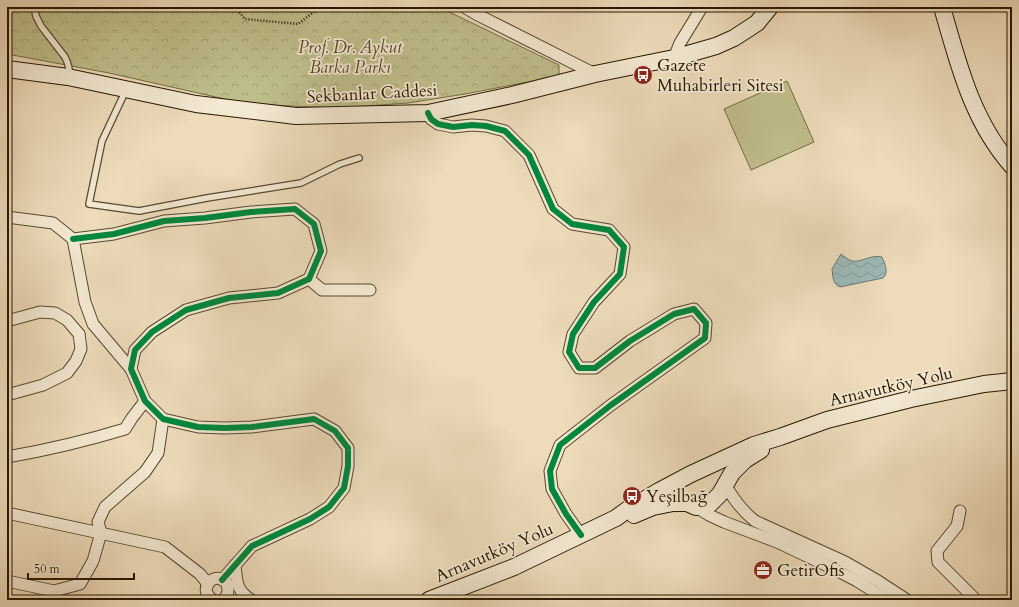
<svg xmlns="http://www.w3.org/2000/svg" width="1019" height="607" font-family="Cardo,serif">
  <defs>
    <pattern id="forest-crowns" width="20" height="18" patternUnits="userSpaceOnUse"><rect width="20" height="18" fill="#bfbe8b"/><path d="M2 6a3 3 0 1 1 6 0M12 15a3 3 0 1 1 6 0" fill="none" stroke="#a4a376"/></pattern>
    <pattern id="water-waves" width="16" height="10" patternUnits="userSpaceOnUse"><rect width="16" height="10" fill="#9cb9b8"/><path d="M0 5q4-4 8 0t8 0" fill="none" stroke="#869e9c"/></pattern>
  </defs>
  <rect width="100%" height="100%" fill="#eddbba"/>
  <filter id="stains"><feTurbulence type="fractalNoise" baseFrequency=".005" numOctaves="4"/><feColorMatrix values="0 0 0 0 .2 0 0 0 0 .09 0 0 0 0 .02 0 0 0 .5 -.17"/></filter>
  <radialGradient id="worn" r=".72"><stop offset=".6" stop-color="#630" stop-opacity="0"/><stop offset="1" stop-color="#630" stop-opacity=".3"/></radialGradient>
  <polygon fill="#bfbe8b" stroke="#736b46" points="787,81 814,142 751,170 724,109"/>
  <polygon fill="url(#forest-crowns)" stroke="#736b46" points="7,7 439,7 559,65 559,76 465,94 408,103 337,108 247,104 109,73 7,54"/>
  <path fill="url(#water-waves)" stroke="#6d796f" d="M 841,254 C 844,256 848,260 852,261 C 861,263 871,254 882,257 C 885,264 889,273 883,278 L 840,287 C 832,284 833,275 832,269 Z"/>
  <g fill="none" stroke-linecap="round" stroke-linejoin="round">
    <defs>
      <g id="lane">
        <path d="M 34,7 L 36,16 L 41,26 L 65,57 C 68,63 70,68 69,75"/>
        <polyline points="126,90 102,141 89,204 139,211 207,198 301,183 340,164 359,158"/>
      </g>
      <g id="street">
        <polyline points="464,7 476,14 595,74"/>
        <polyline points="674,58 680,43 702,7"/>
        <polyline points="428,113 431,119 438,124 453,127 472,125 486,126 505,131 529,155 553,209 572,224 609,230 624,247 620,274 594,302 573,334 569,352 579,368 595,368 630,341 674,314 694,309 706,323 705,338 611,405 560,445 550,471 552,489 566,514 581,535"/>
        <polyline points="7,217 53,223 73,239 85,302 93,324 131,369"/>
        <polyline points="73,239 114,234 164,221 205,218 251,212 295,209 314,224 321,251 309,279 278,293 229,298 186,310 152,332 135,350 131,369 145,401 163,419 198,427 225,428 252,427 314,419 335,431 348,448 348,466 344,488 329,507 310,519 252,546 222,580"/>
        <polyline points="309,279 322,290 370,290"/>
        <polyline points="7,321 40,312 55,313 67,320 79,334"/>
        <polyline points="7,395 43,385 67,373 76,361 81,349 79,334"/>
        <path d="M 7,457 C 47,450 86,441 125,429 L 132,418 L 145,401"/>
        <path d="M 725,485 C 734,499 742,511 755,521 L 845,562 L 878,581 L 907,600"/>
        <polyline points="696,507 709,515 724,522 777,542 836,570 857,581 888,600"/>
        <polyline points="960,511 957,526 937,551 938,562 976,600"/>
        <polyline points="7,513 165,547 200,574 208,584"/>
        <path d="M 235,565 C 237,582 236,590 251,600"/>
        <polyline points="7,581 54,591 80,584 93,561 101,533 98,522 105,507 145,472 158,453 163,419"/>
        <path d="M 213,600 C 197,590 213,571 225,581 C 227,583 228,586 228,590 C 228,595 226,598 222,600"/>
      </g>
      <g id="secondary">
        <path d="M 942,7 C 958,63 972,121 1012,166"/>
        <polyline points="7,69 68,77 196,104 296,116 428,113 512,95 595,74 674,58 716,46 734,38 757,23 770,7"/>
        <polyline points="634,515 653,507 673,503 687,503 696,507 710,504 720,494 732,473 745,460 761,450"/>
        <polyline points="429,600 514,567 616,518 627,510 659,491 691,474 754,445 780,437 827,420 911,399 984,384 1012,381"/>
      </g>
    </defs>
    <use href="#lane" stroke="#58492f" stroke-width="8"/>
    <use href="#street" stroke="#58492f" stroke-width="13"/>
    <use href="#secondary" stroke="#271801" stroke-width="18"/>
    <polyline stroke="#271801" stroke-width="2.5" stroke-dasharray="1 2" stroke-linecap="butt" points="243,7 240,13 245,19 298,24 320,7"/>
    <use href="#lane" stroke="#f3e8d2" stroke-width="5.5"/>
    <use href="#street" stroke="#f3e8d2" stroke-width="11"/>
    <use href="#secondary" stroke="#f3e8d2" stroke-width="16"/>
    <defs>
      <g id="cycleway">
        <polyline points="428,113 431,119 438,124 453,127 472,125 486,126 505,131 529,155 553,209 572,224 609,230 624,247 620,274 594,302 573,334 569,352 579,368 595,368 630,341 674,314 694,309 706,323 705,338 611,405 560,445 550,471 552,489 566,514 581,535"/>
        <polyline points="73,239 114,234 164,221 205,218 251,212 295,209 314,224 321,251 309,279 278,293 229,298 186,310 152,332 135,350 131,369 145,401 163,419 198,427 225,428 252,427 314,419 335,431 348,448 348,466 344,488 329,507 310,519 252,546 222,580"/>
      </g>
    </defs>
    <use href="#cycleway" stroke="#f3e8d2" stroke-width="8"/>
    <use href="#cycleway" stroke="#00873e" stroke-width="6"/>
  </g>
  <defs>
    <symbol id="bus-disc" viewBox="-11 -11 22 22"><circle r="9.5" fill="#8f2418" stroke="#f3e8d2"/><path d="M-5-6H5V4H4V6H2V4H-2V6H-4V4H-5ZM-3.5-4V0h7V-4ZM-3.5 1.2v1.5H-2V1.2ZM2 1.2v1.5H3.5V1.2Z" fill="#fff"/></symbol>
    <symbol id="office-disc" viewBox="-11 -11 22 22"><circle r="9.5" fill="#8f2418" stroke="#f3e8d2"/><path d="M-6-3h4V-5.5h4V-3h4V5H-6ZM-1-4.5V-3h2v-1.5ZM-6 0V1H6V0Z" fill="#fff"/></symbol>
  </defs>
  <g fill-rule="evenodd">
    <use href="#bus-disc" x="632" y="64" width="22" height="22"/>
    <use href="#bus-disc" x="621" y="485" width="22" height="22"/>
    <use href="#office-disc" x="752" y="559" width="22" height="22"/>
  </g>
  <g text-anchor="middle" stroke-width="3.5" stroke-linejoin="round" paint-order="stroke">
    <g font-size="17" font-style="italic" fill="#554a2a" stroke="#f3e8d2">
      <text x="350" y="53">Prof. Dr. Aykut<tspan x="350" dy="20">Barka Parkı</tspan></text>
    </g>
    <g font-size="17" fill="#271801" stroke="#f3e8d2" text-anchor="start">
      <text x="657" y="71">Gazete<tspan x="657" dy="20">Muhabirleri Sitesi</tspan></text>
      <text x="646" y="502">Yeşilbağ</text>
      <text x="777" y="576">GetirOfis</text>
    </g>
    <g font-size="17" fill="#271801" stroke="#f3e8d2">
      <text transform="translate(372 93) rotate(-3)" y="6">Sekbanlar Caddesi</text>
      <text transform="translate(891 386) rotate(-13)" y="6">Arnavutköy Yolu</text>
      <text transform="translate(494 552) rotate(-23)" y="6">Arnavutköy Yolu</text>
    </g>
  </g>
  <rect width="1019" height="607" fill="none" stroke="#eddbba" stroke-width="24"/>
  <rect x="8" y="8" width="1003" height="591" fill="none" stroke="#271801" stroke-width="2"/>
  <rect x="12" y="12" width="995" height="583" fill="none" stroke="#271801"/>
  <path d="M28 573v6h106v-6" fill="none" stroke="#271801" stroke-width="2"/>
  <text x="34" y="573" font-size="12" fill="#271801" stroke="#f3e8d2" stroke-width="3" paint-order="stroke">50 m</text>
  <rect width="100%" height="100%" filter="url(#stains)"/>
  <rect width="100%" height="100%" fill="url(#worn)"/>
</svg>
